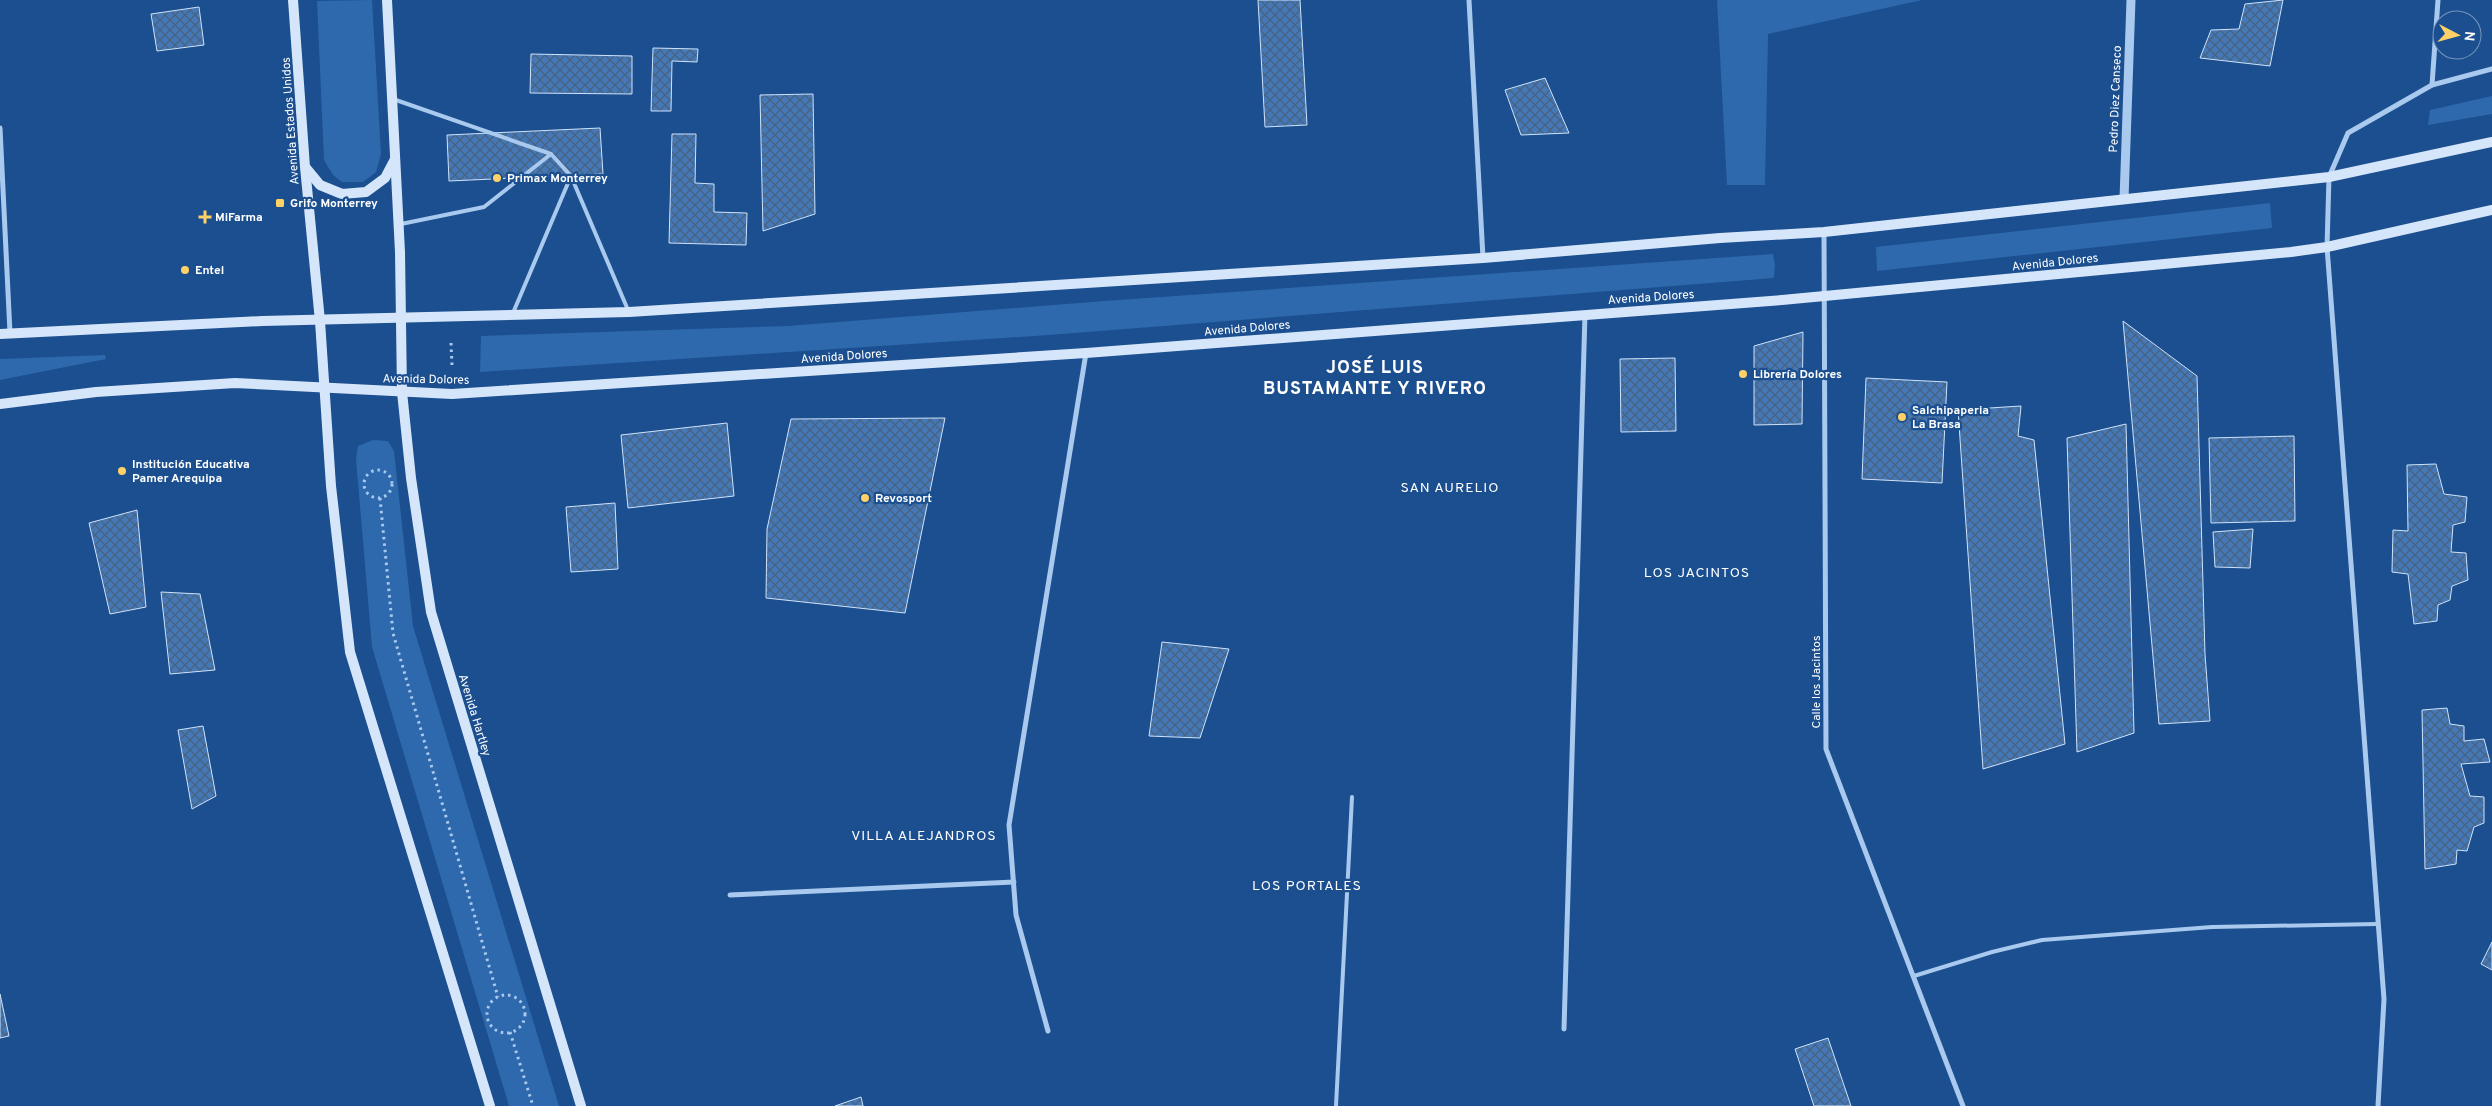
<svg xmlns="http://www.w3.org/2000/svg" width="2492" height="1106" font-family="Overpass,sans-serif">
  <defs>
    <pattern id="building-cross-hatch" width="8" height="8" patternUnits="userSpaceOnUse" patternTransform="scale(1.25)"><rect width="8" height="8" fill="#4478b7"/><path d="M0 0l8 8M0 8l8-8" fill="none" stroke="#486282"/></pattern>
  </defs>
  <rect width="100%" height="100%" fill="#1b4f8f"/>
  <g fill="#2e69ad">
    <polygon points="372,0 381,154 376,172 363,182 342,182 333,175 324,160 317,1"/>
    <polygon points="1717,0 1922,0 1768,34 1765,185 1727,185"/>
    <polygon points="2492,96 2492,114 2428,125 2430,110"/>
    <polygon points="2270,203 2272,228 1877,271 1876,247"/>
    <polygon points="1773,254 1775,265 1774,278 1049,335 480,372 481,336 788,326 1104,301"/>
    <polygon points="105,355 106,359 0,380 0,359"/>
    <polygon points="373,440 388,441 394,451 413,626 559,1106 509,1106 372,647 356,459 358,446"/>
  </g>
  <g fill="url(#building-cross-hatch)" stroke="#cfe3fa">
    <polygon points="1258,0 1300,0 1307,125 1265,127"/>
    <polygon points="2283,0 2270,66 2200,58 2211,30 2239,29 2245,4"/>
    <polygon points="199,7 204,45 157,51 151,14"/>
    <polygon points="653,48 698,49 697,62 672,61 671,111 651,111"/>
    <polygon points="531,54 632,56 632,94 530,93"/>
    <polygon points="1545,78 1569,133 1521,135 1505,90"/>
    <polygon points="813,94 815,214 763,231 760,95"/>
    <polygon points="600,128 603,174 449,181 447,135"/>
    <polygon points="672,134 696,134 695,183 714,184 714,212 747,213 746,245 669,243"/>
    <polygon points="2123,321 2197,376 2205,654 2210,721 2159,724"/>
    <polygon points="1803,332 1802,424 1754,425 1754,346"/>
    <polygon points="1675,358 1676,431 1621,432 1620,359"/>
    <polygon points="1866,378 1947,382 1942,483 1862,479"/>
    <polygon points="2021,406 2018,436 2034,440 2065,744 1983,769 1958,410"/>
    <polygon points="945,418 905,613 766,598 767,529 791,419"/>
    <polygon points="727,423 734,496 628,508 621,435"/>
    <polygon points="2126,424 2134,733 2077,752 2067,438"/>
    <polygon points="2294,436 2295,521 2211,523 2209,438"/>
    <polygon points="2436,464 2444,494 2467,497 2465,522 2453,525 2451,552 2466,553 2468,580 2452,586 2450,600 2438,605 2437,621 2414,624 2408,574 2392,572 2393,530 2408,531 2407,465"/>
    <polygon points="615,503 618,569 571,572 566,507"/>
    <polygon points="137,510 146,607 110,614 89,523"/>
    <polygon points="2253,529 2250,568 2215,567 2213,532"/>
    <polygon points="161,592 200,594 215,670 170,674"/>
    <polygon points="1162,642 1229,649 1200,738 1149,736"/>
    <polygon points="2447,708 2450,724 2464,726 2464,741 2484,739 2490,762 2461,764 2470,796 2484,797 2484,823 2474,827 2467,851 2457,850 2456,864 2425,869 2422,710"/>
    <polygon points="203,726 216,796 192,809 178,730"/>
    <polygon points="2492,942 2492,970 2481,964"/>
    <polygon points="0,994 9,1036 0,1038"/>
    <polygon points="1828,1038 1851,1106 1814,1106 1795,1049"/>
    <polygon points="861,1097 863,1106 835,1106"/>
  </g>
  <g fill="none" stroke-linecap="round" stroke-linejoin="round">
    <g stroke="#a9c9ee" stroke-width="3" stroke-dasharray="2.5 4" stroke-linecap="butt">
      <polyline points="451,343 452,366"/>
      <circle cx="378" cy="484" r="14"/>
      <polyline points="380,498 393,633 498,997"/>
      <circle cx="506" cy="1014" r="19"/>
      <polyline points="510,1032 533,1106"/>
    </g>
    <g stroke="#a9c9ee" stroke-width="4">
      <polyline points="393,99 551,154 571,176 628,310"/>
      <polyline points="401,224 484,207 551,154"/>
      <polyline points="513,313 571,176"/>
      <polyline points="1914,976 1992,952 2042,940 2212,927 2377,924"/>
      <polyline points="1336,1106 1352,797"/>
    </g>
    <g stroke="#a9c9ee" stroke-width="5">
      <polyline points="1469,0 1483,258"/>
      <polyline points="2432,85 2438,0"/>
      <polyline points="0,128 10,333"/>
      <polyline points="1824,232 1826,749 1963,1106"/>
      <polyline points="730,895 1014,882"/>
      <polyline points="1564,1029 1585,314"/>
      <polyline points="1048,1031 1016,915 1009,825 1086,353"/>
      <polyline points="2378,1106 2384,999 2327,247 2329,177 2348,133 2432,85 2492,69"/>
    </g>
    <polyline stroke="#a9c9ee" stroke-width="9" points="2124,199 2131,0"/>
    <g stroke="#d6e6fa" stroke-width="10">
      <polyline points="293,0 305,167 320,321 331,486 350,652 490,1106"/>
      <polyline points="387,0 400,252 402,392 411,478 431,612 581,1106"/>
      <polyline points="306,168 320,185 342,194 366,192 385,178 395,159"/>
      <polyline points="0,334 262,321 629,312 1483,258 1720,238 1824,232 2329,177 2492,142"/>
      <polyline points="0,404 96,392 235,383 452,394 1086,353 1782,300 2291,252 2327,247 2492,210"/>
    </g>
  </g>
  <g fill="#ffd166" stroke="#1b4f8f" stroke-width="2">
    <circle cx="497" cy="178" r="5"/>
    <rect x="275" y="198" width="10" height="10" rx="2.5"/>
    <path d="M202.5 209.5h5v5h5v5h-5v5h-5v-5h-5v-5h5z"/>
    <circle cx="185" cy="270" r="5"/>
    <circle cx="1743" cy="374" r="5"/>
    <circle cx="1902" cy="417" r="5"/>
    <circle cx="122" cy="471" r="5"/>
    <circle cx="865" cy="498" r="5"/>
  </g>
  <g text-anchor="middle" stroke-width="4.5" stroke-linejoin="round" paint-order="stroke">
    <g font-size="12" fill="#fff" stroke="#1b4f8f">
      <text transform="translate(2115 99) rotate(-88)" y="4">Pedro Diez Canseco</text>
      <text transform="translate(290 121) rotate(-94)" y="4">Avenida Estados Unidos</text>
      <text transform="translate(2055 262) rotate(-6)" y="4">Avenida Dolores</text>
      <text transform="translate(1651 297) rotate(-4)" y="4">Avenida Dolores</text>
      <text transform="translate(1247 328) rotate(-5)" y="4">Avenida Dolores</text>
      <text transform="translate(844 356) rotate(-4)" y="4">Avenida Dolores</text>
      <text transform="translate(426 379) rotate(1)" y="4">Avenida Dolores</text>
      <text transform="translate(1816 682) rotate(-90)" y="4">Calle los Jacintos</text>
      <text transform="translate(475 715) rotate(73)" y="4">Avenida Hartley</text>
    </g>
    <g font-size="12" font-weight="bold" fill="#fff" stroke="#1b4f8f" text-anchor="start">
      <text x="507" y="182">Primax Monterrey</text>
      <text x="290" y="207">Grifo Monterrey</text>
      <text x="215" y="221">MiFarma</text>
      <text x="195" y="274">Entel</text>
      <text x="1753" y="378">Librería Dolores</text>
      <text x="1912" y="414">Salchipaperia<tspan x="1912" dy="14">La Brasa</tspan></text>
      <text x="132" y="468">Institución Educativa<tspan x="132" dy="14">Pamer Arequipa</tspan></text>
      <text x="875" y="502">Revosport</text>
    </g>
    <g font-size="14" letter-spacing="1" fill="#fff" stroke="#1b4f8f">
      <text x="1450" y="492">SAN AURELIO</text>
      <text x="1697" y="577">LOS JACINTOS</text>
      <text x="924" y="840">VILLA ALEJANDROS</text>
      <text x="1307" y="890">LOS PORTALES</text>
    </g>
    <g font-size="18" font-weight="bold" letter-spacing="1" fill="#fff" stroke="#1b4f8f">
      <text x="1375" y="373">JOSÉ LUIS<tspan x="1375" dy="21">BUSTAMANTE Y RIVERO</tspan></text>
    </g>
  </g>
  <g transform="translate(2457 35) rotate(96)"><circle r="24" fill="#1b4f8f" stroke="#7695bc"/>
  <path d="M0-4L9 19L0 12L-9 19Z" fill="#ffd166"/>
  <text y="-8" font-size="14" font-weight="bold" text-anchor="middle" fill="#ffffff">N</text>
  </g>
</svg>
